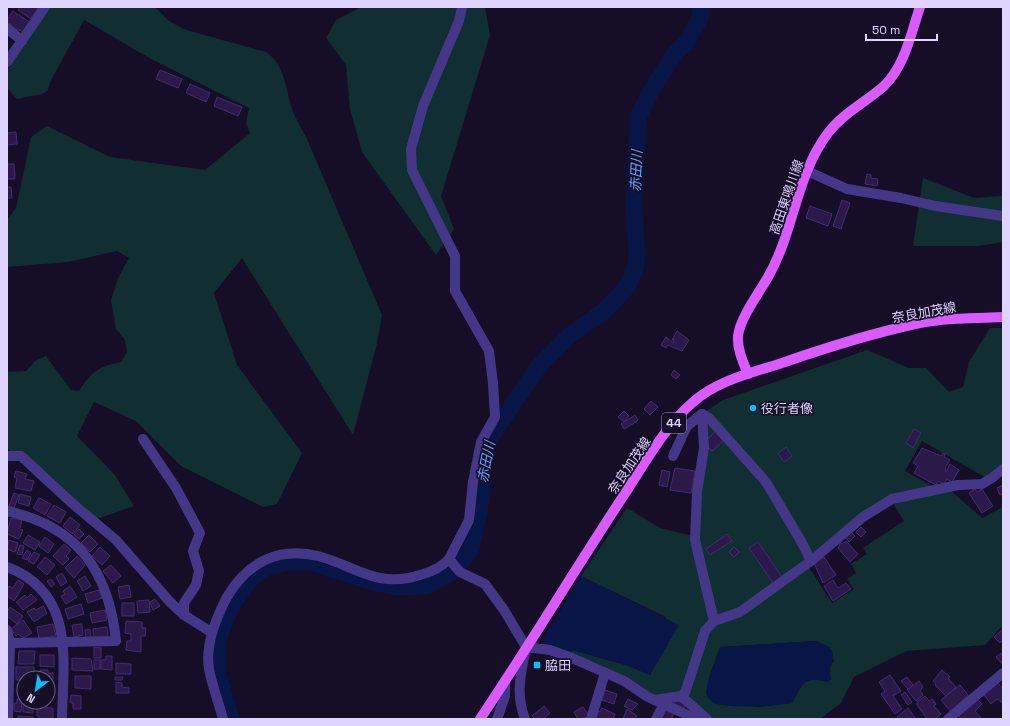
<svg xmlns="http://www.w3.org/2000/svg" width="1010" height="726" font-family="'Space Grotesk','Noto Sans JP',sans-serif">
  <rect width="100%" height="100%" fill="#160e27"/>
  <g fill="#112e32" fill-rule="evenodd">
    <path d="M 50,7 L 155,7 L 169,21 L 186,30 L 266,52 C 286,65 286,94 294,114 C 298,123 303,131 307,139 L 382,315 L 377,343 L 353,435 L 242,258 L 214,293 L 237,365 L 302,453 L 277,504 L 263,507 L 181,466 L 136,421 L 94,402 L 77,436 L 115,475 L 134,506 L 97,519 L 12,454 L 7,447 L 7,372 L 26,371 L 35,361 L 46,356 L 71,390 L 79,391 C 92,371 98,367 121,362 L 127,352 L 125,340 L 116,329 L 111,300 L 118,278 L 129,258 L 117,251 L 68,262 L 7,267 L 7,220 L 16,208 L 31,137 L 47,126 L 110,157 L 205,170 L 250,133 L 246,123 L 249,108 L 153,60 L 84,20 L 50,82 L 48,90 L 42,94 L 17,99 L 7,88 L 7,70 Z"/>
    <polygon points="361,7 485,7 490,35 441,196 454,229 436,255 362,152 350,109 346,65 326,38 336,20"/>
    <polygon points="923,178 974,198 1003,196 1003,242 978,246 913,246"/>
    <polygon points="990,328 1003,328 1003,467 988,479 922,441 905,471 937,489 892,497 812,558 790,518 706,411 723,400 867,350 909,368 926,368 949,392 963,387 969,362"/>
    <polygon points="709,423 764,484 808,560 739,610 715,619 697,537 706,425"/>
    <path d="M 950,490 L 982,518 L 1003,507 L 1003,625 L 985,645 L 906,651 L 854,677 L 841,703 L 820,719 L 709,719 L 685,697 L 710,628 L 808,566 L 832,603 L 854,589 L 847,579 L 856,573 L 851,564 L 867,554 L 863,548 L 904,521 L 892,502 ZM 816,641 L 834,660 L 829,669 L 831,679 L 827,682 C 803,675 803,684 792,703 L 759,707 L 719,704 L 715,703 L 706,694 L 709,678 L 720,647 Z"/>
    <polygon points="627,508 660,528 693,536 712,620 684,692 656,697 570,653 572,650 626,665 650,675 666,617 581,576"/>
  </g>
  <g fill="#081647">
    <polygon points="581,576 679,625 650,675 626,665 572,650 570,653 545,644 543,640"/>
    <path d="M 816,641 C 846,651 826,660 831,679 L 827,682 C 803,675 803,684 792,703 C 775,706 730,709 714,703 C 710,701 708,698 706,694 L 709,678 L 720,647 Z"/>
  </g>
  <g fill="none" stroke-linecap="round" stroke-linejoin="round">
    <polyline stroke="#081647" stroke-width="17" points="231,719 218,674 218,643 223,624 235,600 251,578 269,566 287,562 311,562 373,582 396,587 427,586 456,569 471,549 479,511 485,456 491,436 539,366 570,335 604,311 627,287 635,270 637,255 634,208 638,117 651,91 675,53 686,43 700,18 701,7"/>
  </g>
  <g fill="#2a1949" stroke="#442a76">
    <polygon points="20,7 36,7 38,8 31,19 18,10"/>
    <polygon points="13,11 31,23 25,32 15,29 7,20"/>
    <polygon points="160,70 182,79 178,88 156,79"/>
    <polygon points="190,84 210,93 206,102 186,93"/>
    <polygon points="217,97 242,107 238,116 214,106"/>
    <polygon points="16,132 17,144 7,145 7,133"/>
    <polygon points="7,164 14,164 15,179 7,179"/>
    <polygon points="867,174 871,175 871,178 878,179 877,186 865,184"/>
    <polygon points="7,187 11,187 12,198 7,198"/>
    <polygon points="842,200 850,203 841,229 833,226"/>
    <polygon points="810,206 832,214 828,226 806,218"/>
    <polygon points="677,331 689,340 682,351 668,345 666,348 661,345 666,337 673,343 674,340 672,340"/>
    <polygon points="674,370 680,375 676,379 671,375"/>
    <polygon points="651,401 658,407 650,415 644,409"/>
    <polygon points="624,411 629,416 624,422 618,417"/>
    <polygon points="635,415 638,420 636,422 624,429 621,424"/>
    <polygon points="914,429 921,433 913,448 906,443"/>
    <polygon points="716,431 724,440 712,451 707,446 709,444 706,441"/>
    <polygon points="786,447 792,456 784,462 778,453"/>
    <polygon points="922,448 941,456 943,453 945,454 944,457 950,460 945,468 946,472 950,464 959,470 952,482 947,479 944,484 938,481 936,485 914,473 918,466 913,463"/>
    <polygon points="675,468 695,471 691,493 670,490"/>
    <polygon points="662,470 670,472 667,487 659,485"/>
    <polygon points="16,471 27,474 25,479 34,481 31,491 15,488 17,478 14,477"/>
    <polygon points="1003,485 1003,494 1000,495 997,488"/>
    <polygon points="975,489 977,492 982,489 993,506 982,513 969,493"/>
    <polygon points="14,493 19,495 14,508 9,506"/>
    <polygon points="20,494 31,497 29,506 18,503"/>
    <polygon points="39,498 51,504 45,515 33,508"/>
    <polygon points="54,505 66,512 60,523 47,516"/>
    <polygon points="70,517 80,525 73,534 63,526"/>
    <polygon points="11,518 22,520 20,529 23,530 19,539 7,534"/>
    <polygon points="861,527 866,532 861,537 856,532"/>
    <polygon points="79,529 84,534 79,539 74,535"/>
    <polygon points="851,532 855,536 849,542 845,537"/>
    <polygon points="727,534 732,541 710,555 706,549"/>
    <polygon points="28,535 40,542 35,550 23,543"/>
    <polygon points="89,535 98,544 90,552 81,543"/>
    <polygon points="45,537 54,544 48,553 39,546"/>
    <polygon points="9,540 18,543 15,552 7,549"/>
    <polygon points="846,541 858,554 850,562 838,548 840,546 839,544 841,542 842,544"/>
    <polygon points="758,542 782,577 773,583 749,548"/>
    <polygon points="64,544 71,550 66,556 69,559 63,565 53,556"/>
    <polygon points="20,545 24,546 22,555 17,554"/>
    <polygon points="100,547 110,556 102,565 92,556"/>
    <polygon points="734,547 739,552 734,557 729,552"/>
    <polygon points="27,550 31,553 27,560 22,558"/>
    <polygon points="34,552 40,555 34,564 28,561"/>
    <polygon points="77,556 85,565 74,578 65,568"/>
    <polygon points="45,557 55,565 47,575 37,567"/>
    <polygon points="824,557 836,575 823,583 814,563"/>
    <polygon points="111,565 121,576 113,583 103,571"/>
    <polygon points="62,573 67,582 61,586 56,577"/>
    <polygon points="85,576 91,586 83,591 77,581"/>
    <polygon points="51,579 55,584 51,587 47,581"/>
    <polygon points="18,580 24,584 14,601 7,596 7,590 9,586 13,588"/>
    <polygon points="833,580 838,588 846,583 851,589 833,601 824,586"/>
    <polygon points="129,585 131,597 120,599 118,587"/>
    <polygon points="70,586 77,597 66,604 61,596 65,594 63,591"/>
    <polygon points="99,590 102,598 88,603 85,594"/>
    <polygon points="31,594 37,600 23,610 16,602 25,595 27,598"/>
    <polygon points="155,599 160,606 153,610 150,602"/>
    <polygon points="149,600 150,612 138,613 137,601"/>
    <rect x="122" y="603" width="12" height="13"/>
    <polygon points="81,604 84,614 68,619 65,609"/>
    <polygon points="43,606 47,613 34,622 27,612 34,608 36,610"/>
    <polygon points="10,607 23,616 17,624 7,616 7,612"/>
    <polygon points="105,610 107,620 92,623 90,613"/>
    <polygon points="23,620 32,633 23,638 18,634 16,636 11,629"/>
    <polygon points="126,621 142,622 142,628 146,628 145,636 141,636 141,652 126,650 127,641 131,641 131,634 125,633"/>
    <polygon points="53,624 56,636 39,639 37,627"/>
    <polygon points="82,624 83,635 74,637 72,625"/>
    <polygon points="107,627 108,637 94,638 93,629"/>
    <polygon points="90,629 91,639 86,639 85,630"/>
    <polygon points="1003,629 1003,640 1000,643 994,637"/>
    <polygon points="94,647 101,648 101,658 94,658"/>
    <polygon points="19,651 35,651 34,664 18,664"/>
    <polygon points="1001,653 1003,656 1003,665 996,657"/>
    <polygon points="40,655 54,655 54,667 40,666"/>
    <polygon points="106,656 112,656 112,670 101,669 101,660 106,660"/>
    <polygon points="72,658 91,659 93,671 72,670"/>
    <rect x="94" y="660" width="6" height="9"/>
    <polygon points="116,663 131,664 131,674 116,674"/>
    <polygon points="16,667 34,667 34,678 16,680"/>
    <polygon points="40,670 48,670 48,673 53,673 53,683 48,683 48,678 40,678"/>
    <polygon points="942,670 950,677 948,678 956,687 946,696 935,685 936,684 933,681"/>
    <polygon points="890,675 901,691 893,696 902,709 895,714 881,694 885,691 879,682"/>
    <polygon points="75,676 91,676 91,689 75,688"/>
    <polygon points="115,677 123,677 122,680 115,680"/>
    <polygon points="907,677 913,685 908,689 901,681"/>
    <polygon points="919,681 923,687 920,691 923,695 916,701 907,690"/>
    <polygon points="116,682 122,683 122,687 129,688 129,693 116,693"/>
    <polygon points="997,682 1003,689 1003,701 1001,702 997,699 991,704 984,695"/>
    <rect x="18" y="684" width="6" height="12"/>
    <polygon points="960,685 968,695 951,712 941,700"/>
    <rect x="48" y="688" width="3" height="9"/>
    <polygon points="605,690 617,694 614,704 602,700"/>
    <polygon points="905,692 912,702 908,705 901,695"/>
    <polygon points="71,695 81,696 81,709 73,709 73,703 70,703"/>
    <polygon points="925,696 929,701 932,699 936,704 934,706 941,714 935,719 927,719 917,705 917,702"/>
    <polygon points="17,699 22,699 21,712 14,711 14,703 17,703"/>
    <polygon points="628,699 638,704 632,710 624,706"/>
    <polygon points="977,699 982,704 975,711 982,719 961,719 959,716"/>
    <polygon points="675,700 687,703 684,708 674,704"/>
    <polygon points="23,702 33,702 33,713 23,712"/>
    <polygon points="544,706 550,713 543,719 535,719 532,716"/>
    <polygon points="583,707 590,717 578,719 574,712"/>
    <polygon points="665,707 675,712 671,719 660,719"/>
    <polygon points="37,708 53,708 53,719 39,719 39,716 37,716"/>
    <polygon points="602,708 615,714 613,719 597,719 598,717 595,716 598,711 600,712"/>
    <polygon points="908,708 916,719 898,719 897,717"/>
    <polygon points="627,709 637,716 635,719 623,719"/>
    <polygon points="18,716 33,717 33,719 18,719"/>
  </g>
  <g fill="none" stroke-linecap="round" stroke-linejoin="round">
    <g stroke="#453788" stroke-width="10">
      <polyline points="7,28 22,41"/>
      <polyline points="7,62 45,7"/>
      <polyline points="807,171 847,189 901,198 935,206 1003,216"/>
      <polyline points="702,414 704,448 697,492 695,540 714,621"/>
      <polyline points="674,423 687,426 702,414 709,418 766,482 801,541 811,561 863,517 892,499 958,485 982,484 992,478 1003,469"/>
      <polyline points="143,439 176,488 200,533 193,551 199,571 196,585 184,603 184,615"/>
      <polyline points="7,456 21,456 73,504 116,540 170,602 184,615 211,632"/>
      <polyline points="673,456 687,426"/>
      <path d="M 7,511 C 78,526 109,572 116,641 L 10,643"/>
      <path d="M 449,559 L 460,572 L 485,584 L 504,610 L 526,647 C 521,675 515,692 525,719"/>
      <path d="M 7,567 C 76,593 63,660 62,719"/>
      <polyline points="7,630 10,643 8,719"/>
      <polyline points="526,647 550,650 572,658 624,681 648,697 696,719"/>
      <polyline points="681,696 707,719"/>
      <polyline points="655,700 681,696 685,693 705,631 714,621 740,612 811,561"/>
      <path d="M 223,719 C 219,703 212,686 209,669 C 205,645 216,618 227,597 C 247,563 278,546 318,556 C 356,566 377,589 420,575 C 431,572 441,568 449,559 L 469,520 L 473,482 L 481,442 L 495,417 L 493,383 L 489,351 L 455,291 L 455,256 L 412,170 L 411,149 L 423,106 L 459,21 L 462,7"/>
      <polyline points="497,719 505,696 505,681"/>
      <polyline points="591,719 605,673"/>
      <polyline points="656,719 664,704"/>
      <polyline points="948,719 1003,673"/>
    </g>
    <g stroke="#d95bff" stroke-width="10">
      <path d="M 748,374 C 743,362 737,349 738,336 C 740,318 759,293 768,277 C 794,232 796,175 828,133 C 843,113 866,102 884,86 C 905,66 911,33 920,7"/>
      <path d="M 480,719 C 529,646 574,571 622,498 C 642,468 665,426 692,403 C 716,381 751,373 782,363 C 825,348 870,334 915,324 C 944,318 973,318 1003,317"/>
    </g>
  </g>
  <g fill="#00c2ff" stroke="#160e27" stroke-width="1.5">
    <circle cx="753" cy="408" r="4"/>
    <rect x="533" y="661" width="8" height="8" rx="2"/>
  </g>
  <g text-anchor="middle" stroke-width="3.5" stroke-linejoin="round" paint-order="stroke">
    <rect fill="#160e27" stroke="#a399be" stroke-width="1" x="662" y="413" width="24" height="20" rx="3"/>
    <g font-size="12" font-weight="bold" fill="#dfd4ff">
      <text x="674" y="427">44</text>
    </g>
    <g font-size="13" fill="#dfd4ff" stroke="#160e27">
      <text transform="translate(786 197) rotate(-71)" y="5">高田東鳴川線</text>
      <text transform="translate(924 312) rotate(-10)" y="5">奈良加茂線</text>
      <text transform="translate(629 465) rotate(-56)" y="5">奈良加茂線</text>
    </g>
    <g font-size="13" fill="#dfd4ff" stroke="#160e27" text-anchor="start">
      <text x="761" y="413">役行者像</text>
      <text x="545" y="670">脇田</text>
    </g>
    <g font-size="14" font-style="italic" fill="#62a1ff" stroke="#160e27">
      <text transform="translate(636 171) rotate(-87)" y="5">赤田川</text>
      <text transform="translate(486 462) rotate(-79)" y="5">赤田川</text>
    </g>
  </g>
  <rect width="1010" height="726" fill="none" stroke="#dfd4ff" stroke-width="16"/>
  <g transform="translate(36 690) rotate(211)"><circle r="19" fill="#160e27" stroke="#665d7d"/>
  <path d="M0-3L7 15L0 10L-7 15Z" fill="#00c2ff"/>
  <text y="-6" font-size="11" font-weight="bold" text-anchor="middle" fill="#dfd4ff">N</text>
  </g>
  <path d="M866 34v6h71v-6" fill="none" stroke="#dfd4ff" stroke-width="2"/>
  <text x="872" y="34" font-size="12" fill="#dfd4ff" stroke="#160e27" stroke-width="3" paint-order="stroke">50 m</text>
</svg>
